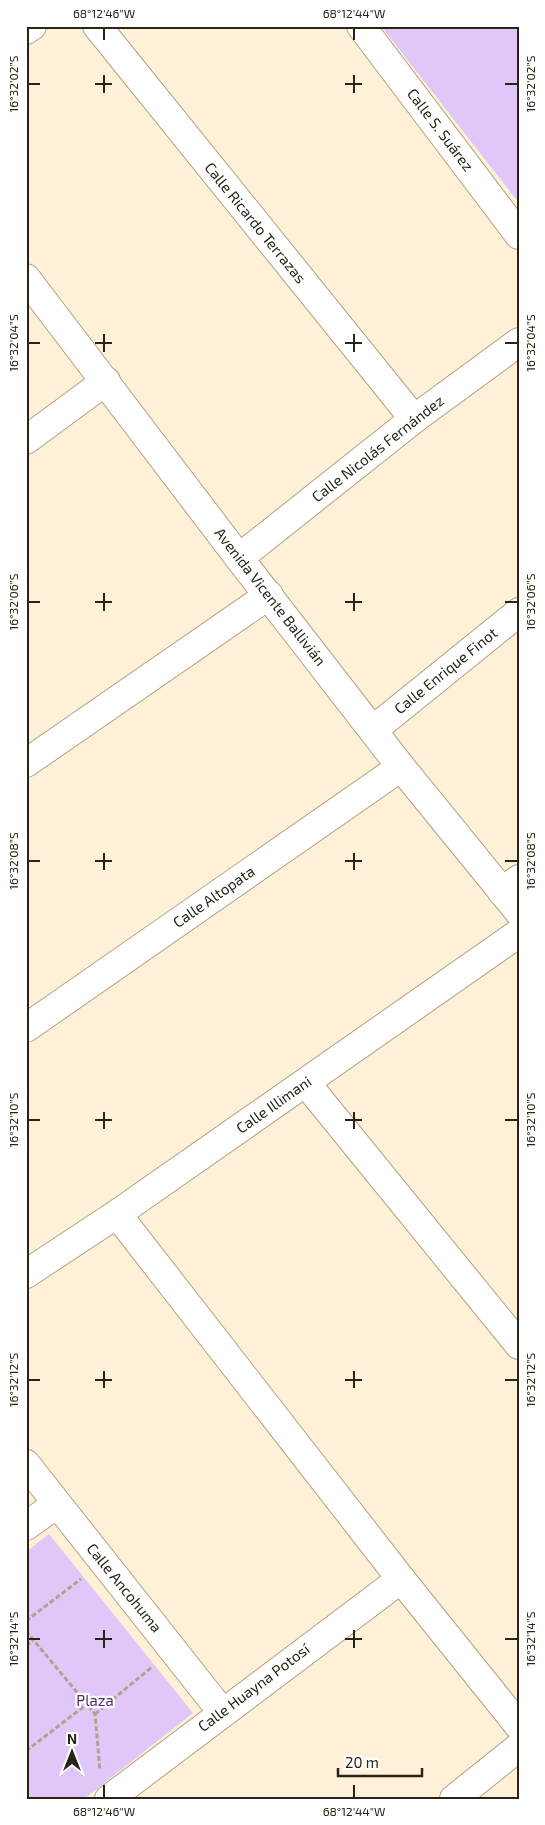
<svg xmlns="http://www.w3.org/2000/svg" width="545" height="1825" font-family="'Exo 2',sans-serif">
  <rect width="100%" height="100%" fill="#fef1d7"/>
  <g fill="#e1c7f7">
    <polygon points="381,26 519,26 519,203"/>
    <polygon points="49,1534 193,1713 84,1799 26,1799 26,1552"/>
  </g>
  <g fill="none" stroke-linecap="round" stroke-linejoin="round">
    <defs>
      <g id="minor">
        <polyline points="97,26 414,419"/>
        <polyline points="361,26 519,235"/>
        <polyline points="26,30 32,26"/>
        <polyline points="26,440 106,381"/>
        <polyline points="239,558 414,419 519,342"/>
        <polyline points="373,730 519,612"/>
        <polyline points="26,763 269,595"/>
        <polyline points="502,892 519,879"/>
        <polyline points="26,1028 401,767"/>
        <polyline points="306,1083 519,1345"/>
        <polyline points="117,1214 401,1579 519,1726"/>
        <polyline points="26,1274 117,1214 519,933"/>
        <polyline points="26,1464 222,1712"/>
        <polyline points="26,1526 57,1504"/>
        <polyline points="109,1799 401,1579"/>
        <polyline points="454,1799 519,1747"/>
      </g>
      <polyline id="tertiary" points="26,278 239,558 401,767 519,912"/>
    </defs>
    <use href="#minor" stroke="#b1a284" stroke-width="30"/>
    <use href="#tertiary" stroke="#b1a284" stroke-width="30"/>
    <g stroke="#aea38f" stroke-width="3" stroke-dasharray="5 2.5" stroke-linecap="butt">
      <polyline points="26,1621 81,1579"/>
      <polyline points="26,1631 95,1714 100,1771"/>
      <polyline points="26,1646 33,1640"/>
      <polyline points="95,1714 152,1667"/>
      <polyline points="26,1751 87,1704"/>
      <polyline points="26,1760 28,1799"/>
    </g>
    <use href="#minor" stroke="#fff" stroke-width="28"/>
    <use href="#tertiary" stroke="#fff" stroke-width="28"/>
  </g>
  <path fill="none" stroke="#2a2418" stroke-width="2" d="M 104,28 L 104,40M 354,28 L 354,40M 104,75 L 104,93M 354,75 L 354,93M 28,84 L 40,84M 95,84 L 112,84M 345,84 L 362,84M 505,84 L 518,84M 104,334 L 104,352M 354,334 L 354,352M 28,343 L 40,343M 95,343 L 112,343M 345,343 L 362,343M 505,343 L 518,343M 104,593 L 104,611M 354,593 L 354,611M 28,602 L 40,602M 95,602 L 112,602M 345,602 L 362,602M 505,602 L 518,602M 104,853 L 104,870M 354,853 L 354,870M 28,861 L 40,861M 95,861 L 112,861M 345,861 L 362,861M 505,861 L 518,861M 104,1112 L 104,1129M 354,1112 L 354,1129M 28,1120 L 40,1120M 95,1120 L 112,1120M 345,1120 L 362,1120M 505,1120 L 518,1120M 104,1371 L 104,1388M 354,1371 L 354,1388M 28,1380 L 40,1380M 95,1380 L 112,1380M 345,1380 L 362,1380M 505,1380 L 518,1380M 104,1630 L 104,1648M 354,1630 L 354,1648M 28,1639 L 40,1639M 95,1639 L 112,1639M 345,1639 L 362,1639M 505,1639 L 518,1639M 104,1785 L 104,1798M 354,1785 L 354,1798"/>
  <g text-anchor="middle" stroke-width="4.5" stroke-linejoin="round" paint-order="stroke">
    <g font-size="15" fill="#2a2418" stroke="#fff">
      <text transform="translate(440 130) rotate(53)" y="5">Calle S. Suárez</text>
      <text transform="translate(255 223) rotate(51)" y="5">Calle Ricardo Terrazas</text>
      <text transform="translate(378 449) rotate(-38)" y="5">Calle Nicolás Fernández</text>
      <text transform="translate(270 597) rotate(52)" y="5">Avenida Vicente Ballivián</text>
      <text transform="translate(446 671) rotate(-39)" y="5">Calle Enrique Finot</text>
      <text transform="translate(214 897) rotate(-35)" y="5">Calle Altopata</text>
      <text transform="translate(274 1105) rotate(-35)" y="5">Calle Illimani</text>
      <text transform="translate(124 1588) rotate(51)" y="5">Calle Ancohuma</text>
      <text transform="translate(254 1688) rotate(-37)" y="5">Calle Huayna Potosí</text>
    </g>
    <g font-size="15" fill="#552972" stroke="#fff">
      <text x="95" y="1706">Plaza</text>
    </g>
  </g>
  <rect width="545" height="1825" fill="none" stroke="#ffffff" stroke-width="55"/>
  <g transform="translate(72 1752)" stroke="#ffffff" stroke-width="4" paint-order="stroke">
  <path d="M0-4L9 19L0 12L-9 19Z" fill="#2a2418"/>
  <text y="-8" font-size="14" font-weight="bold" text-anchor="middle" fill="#2a2418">N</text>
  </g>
  <path d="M338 1768v8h84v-8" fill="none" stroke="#2a2418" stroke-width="2.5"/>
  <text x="345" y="1768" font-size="15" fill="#2a2418" stroke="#ffffff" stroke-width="4" paint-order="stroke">20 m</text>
  <rect x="28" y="28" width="490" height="1770" fill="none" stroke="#2a2418" stroke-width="2"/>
  <g font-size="12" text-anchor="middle" fill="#2a2418">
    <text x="104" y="18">68°12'46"W</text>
    <text x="354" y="18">68°12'44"W</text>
    <text transform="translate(14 84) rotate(-90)" y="4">16°32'02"S</text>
    <text transform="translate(531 84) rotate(-90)" y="4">16°32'02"S</text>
    <text transform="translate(14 343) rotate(-90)" y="4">16°32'04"S</text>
    <text transform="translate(531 343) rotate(-90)" y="4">16°32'04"S</text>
    <text transform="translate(14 602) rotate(-90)" y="4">16°32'06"S</text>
    <text transform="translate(531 602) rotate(-90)" y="4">16°32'06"S</text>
    <text transform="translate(14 861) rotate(-90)" y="4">16°32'08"S</text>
    <text transform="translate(531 861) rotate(-90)" y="4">16°32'08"S</text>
    <text transform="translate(14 1120) rotate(-90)" y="4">16°32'10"S</text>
    <text transform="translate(531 1120) rotate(-90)" y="4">16°32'10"S</text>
    <text transform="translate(14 1380) rotate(-90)" y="4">16°32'12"S</text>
    <text transform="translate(531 1380) rotate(-90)" y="4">16°32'12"S</text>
    <text transform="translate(14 1639) rotate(-90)" y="4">16°32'14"S</text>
    <text transform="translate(531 1639) rotate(-90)" y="4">16°32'14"S</text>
    <text x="104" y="1816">68°12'46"W</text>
    <text x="354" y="1816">68°12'44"W</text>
  </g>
</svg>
